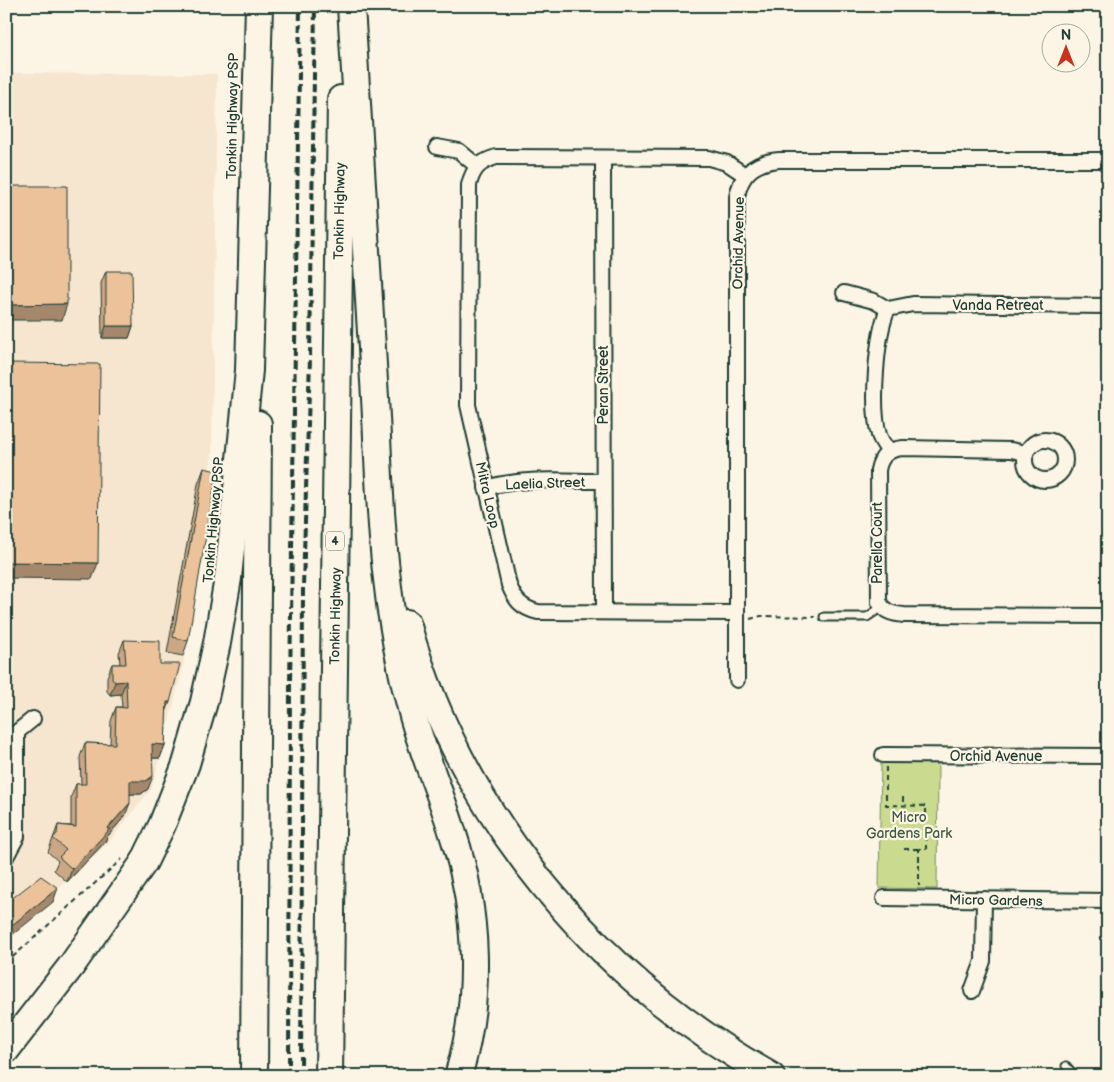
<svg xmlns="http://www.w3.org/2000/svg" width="1114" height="1082" font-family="'Balsamiq Sans',sans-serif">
  <rect width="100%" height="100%" fill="#fcf5e5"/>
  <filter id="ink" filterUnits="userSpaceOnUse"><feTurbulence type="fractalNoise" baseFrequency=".02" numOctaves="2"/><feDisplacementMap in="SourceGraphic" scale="10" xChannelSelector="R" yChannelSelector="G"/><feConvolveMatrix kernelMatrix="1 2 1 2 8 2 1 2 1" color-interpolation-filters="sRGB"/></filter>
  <g filter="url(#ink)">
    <polygon fill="#f7e6cf" points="6,73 217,74 212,455 183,668 152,788 108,843 6,934"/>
    <polygon fill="#cadb8f" stroke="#748c62" points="881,761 938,762 937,889 879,888"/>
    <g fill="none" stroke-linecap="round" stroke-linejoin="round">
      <defs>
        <g id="service">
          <polyline points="824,617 867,617 882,607"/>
          <polyline points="1066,1066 1075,1076"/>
        </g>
        <g id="minor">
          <polyline points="437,147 459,151 477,166"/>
          <polyline points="603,158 604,612"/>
          <polyline points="844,293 874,301 888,309"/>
          <circle cx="1045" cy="460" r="20"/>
          <path d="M 889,452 C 885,446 881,441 879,435 C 871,407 876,335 888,309 L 913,304 L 1108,306"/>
          <path d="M 1026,453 L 1011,450 L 903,448 C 889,449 881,455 878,470 L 879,602 C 884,612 893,614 904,615 L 1108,616"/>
          <path d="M 486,488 C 524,477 564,481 603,481"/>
          <path d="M 737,613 L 538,612 C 521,608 515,600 509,585 L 468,405 L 469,185 C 473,168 480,162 496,157 L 709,158 L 727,163 L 745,175"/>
          <path d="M 737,680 L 737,197 C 741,173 755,162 779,160 L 1108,160"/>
          <polyline points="883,755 1108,756"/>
          <polyline points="6,857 17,837 17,732 33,719"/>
          <polyline points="884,898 1108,901"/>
          <polyline points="972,991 983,961 984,899"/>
        </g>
        <g id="motorway">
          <path d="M 351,6 C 358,131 366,256 374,381 C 378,444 379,508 386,571 C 391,620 400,669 413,716 C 424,756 441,794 453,834 C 478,910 482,999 458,1076"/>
          <path d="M 407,623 C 460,815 598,980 771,1076"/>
          <polyline points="6,1050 72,965 144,862 162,825 186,764 204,702 217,643 228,578 249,370 259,6"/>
          <polyline points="254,1076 258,424"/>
          <polyline points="329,1076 341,99"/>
        </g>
      </defs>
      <use href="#service" stroke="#1f3d34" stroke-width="11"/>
      <use href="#minor" stroke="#1f3d34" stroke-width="18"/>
      <use href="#motorway" stroke="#1f3d34" stroke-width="30"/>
      <g stroke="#1f3d34" stroke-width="2" stroke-dasharray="5 4" stroke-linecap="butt">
        <polyline points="750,619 761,616 815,617"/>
        <polyline points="886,767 886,805 926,806 926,849 919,849 919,886"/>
        <polyline points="903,797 903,805"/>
        <polyline points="904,849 919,849"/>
        <polyline points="6,963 122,859"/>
      </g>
      <use href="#service" stroke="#fcf5e5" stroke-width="7"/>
      <use href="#minor" stroke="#fcf5e5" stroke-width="14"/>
      <use href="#motorway" stroke="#fcf5e5" stroke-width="26"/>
      <g stroke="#1f3d34" stroke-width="4" stroke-dasharray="8 4" stroke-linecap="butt">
        <polyline points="289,1076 290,684 300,6"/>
        <polyline points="301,1076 303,587 310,358 315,6"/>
      </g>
    </g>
    <g fill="#cba785" stroke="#1f3d34">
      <polygon points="106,271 133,326 129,338 102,338 101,283"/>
      <polygon points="204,468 188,641 183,656 167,653 198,484"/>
      <polygon points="124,640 160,664 166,713 165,745 160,758 152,758 148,789 141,794 130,794 125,816 107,837 105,842 67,882 54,870 58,861 48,852 58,825 71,826 71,797 76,784 81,784 80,757 85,743 110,744 111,721 116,707 122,707 121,694 110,695 107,691 107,677 112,664 120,664 119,653"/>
    </g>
    <g fill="#a5886c" stroke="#1f3d34">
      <polygon points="67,304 62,320 6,320 6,305"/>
      <polygon points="106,326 133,326 129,338 102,338"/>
      <polygon points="6,562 98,563 92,579 6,578"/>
      <polygon points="126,681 121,694 110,695 115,682"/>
      <polygon points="167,702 170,702 165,715"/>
      <polygon points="152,744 165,745 160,758 147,758"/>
      <polygon points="153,776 148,789 141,794 125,794 130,781"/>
      <polygon points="130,803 125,816 107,837 105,842 67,882 72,869"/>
      <polygon points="58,888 53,902 6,940 6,930"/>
    </g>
    <g fill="#ecc29b" stroke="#1f3d34">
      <polygon points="6,186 67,186 67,304 6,305"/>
      <polygon points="106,271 132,271 133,326 106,326"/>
      <polygon points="6,363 100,364 98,563 6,562"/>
      <polygon points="204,468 217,471 188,641 173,637"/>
      <polygon points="124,640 160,641 160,664 180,664 170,702 167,702 165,745 152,744 153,776 146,781 130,781 130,803 107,829 110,829 72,869 59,857 66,850 53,838 57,834 58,825 76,827 76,784 86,784 85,743 115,744 116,707 127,708 126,681 115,682 112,678 112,664 126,664"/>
      <polygon points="41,876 58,888 6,930 6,903"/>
    </g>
  </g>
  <g text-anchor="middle" stroke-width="4.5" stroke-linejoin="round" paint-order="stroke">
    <rect fill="#fcf5e5" stroke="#617469" stroke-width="1" x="326" y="531.5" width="18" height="19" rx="4"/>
    <g font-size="12" font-weight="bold" fill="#1f3d34">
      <text x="335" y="545">4</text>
    </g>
    <g font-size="14" fill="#1f3d34" stroke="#fcf5e5">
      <text transform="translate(232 116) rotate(-89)" y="5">Tonkin Highway PSP</text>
      <text transform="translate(339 211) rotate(-89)" y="5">Tonkin Highway</text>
      <text transform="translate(738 243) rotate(-89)" y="5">Orchid Avenue</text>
      <text x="998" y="310">Vanda Retreat</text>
      <text transform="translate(603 385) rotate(-90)" y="5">Peran Street</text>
      <text transform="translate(545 483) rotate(-2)" y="5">Laelia Street</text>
      <text transform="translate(488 495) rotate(77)" y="5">Mitra Loop</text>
      <text transform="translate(213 520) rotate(-85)" y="5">Tonkin Highway PSP</text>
      <text transform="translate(877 543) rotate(-90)" y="5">Parella Court</text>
      <text transform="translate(335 616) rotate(-89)" y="5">Tonkin Highway</text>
      <text x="996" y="761">Orchid Avenue</text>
      <text transform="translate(996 900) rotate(1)" y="5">Micro Gardens</text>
    </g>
    <g font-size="14" fill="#415d46" stroke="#fcf5e5">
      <text x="909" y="822">Micro<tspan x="909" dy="16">Gardens Park</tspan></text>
    </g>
  </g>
  <rect width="1114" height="1082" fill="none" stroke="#fcf5e5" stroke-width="25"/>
  <rect x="12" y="12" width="1089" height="1057" fill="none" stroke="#1f3d34" stroke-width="2" filter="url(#ink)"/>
  <g transform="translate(1066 48)"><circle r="24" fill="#fcf5e5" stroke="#a4ab9e"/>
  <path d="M0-4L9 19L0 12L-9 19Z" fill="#c8321e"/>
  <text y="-8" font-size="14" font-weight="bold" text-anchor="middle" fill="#1f3d34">N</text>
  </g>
</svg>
